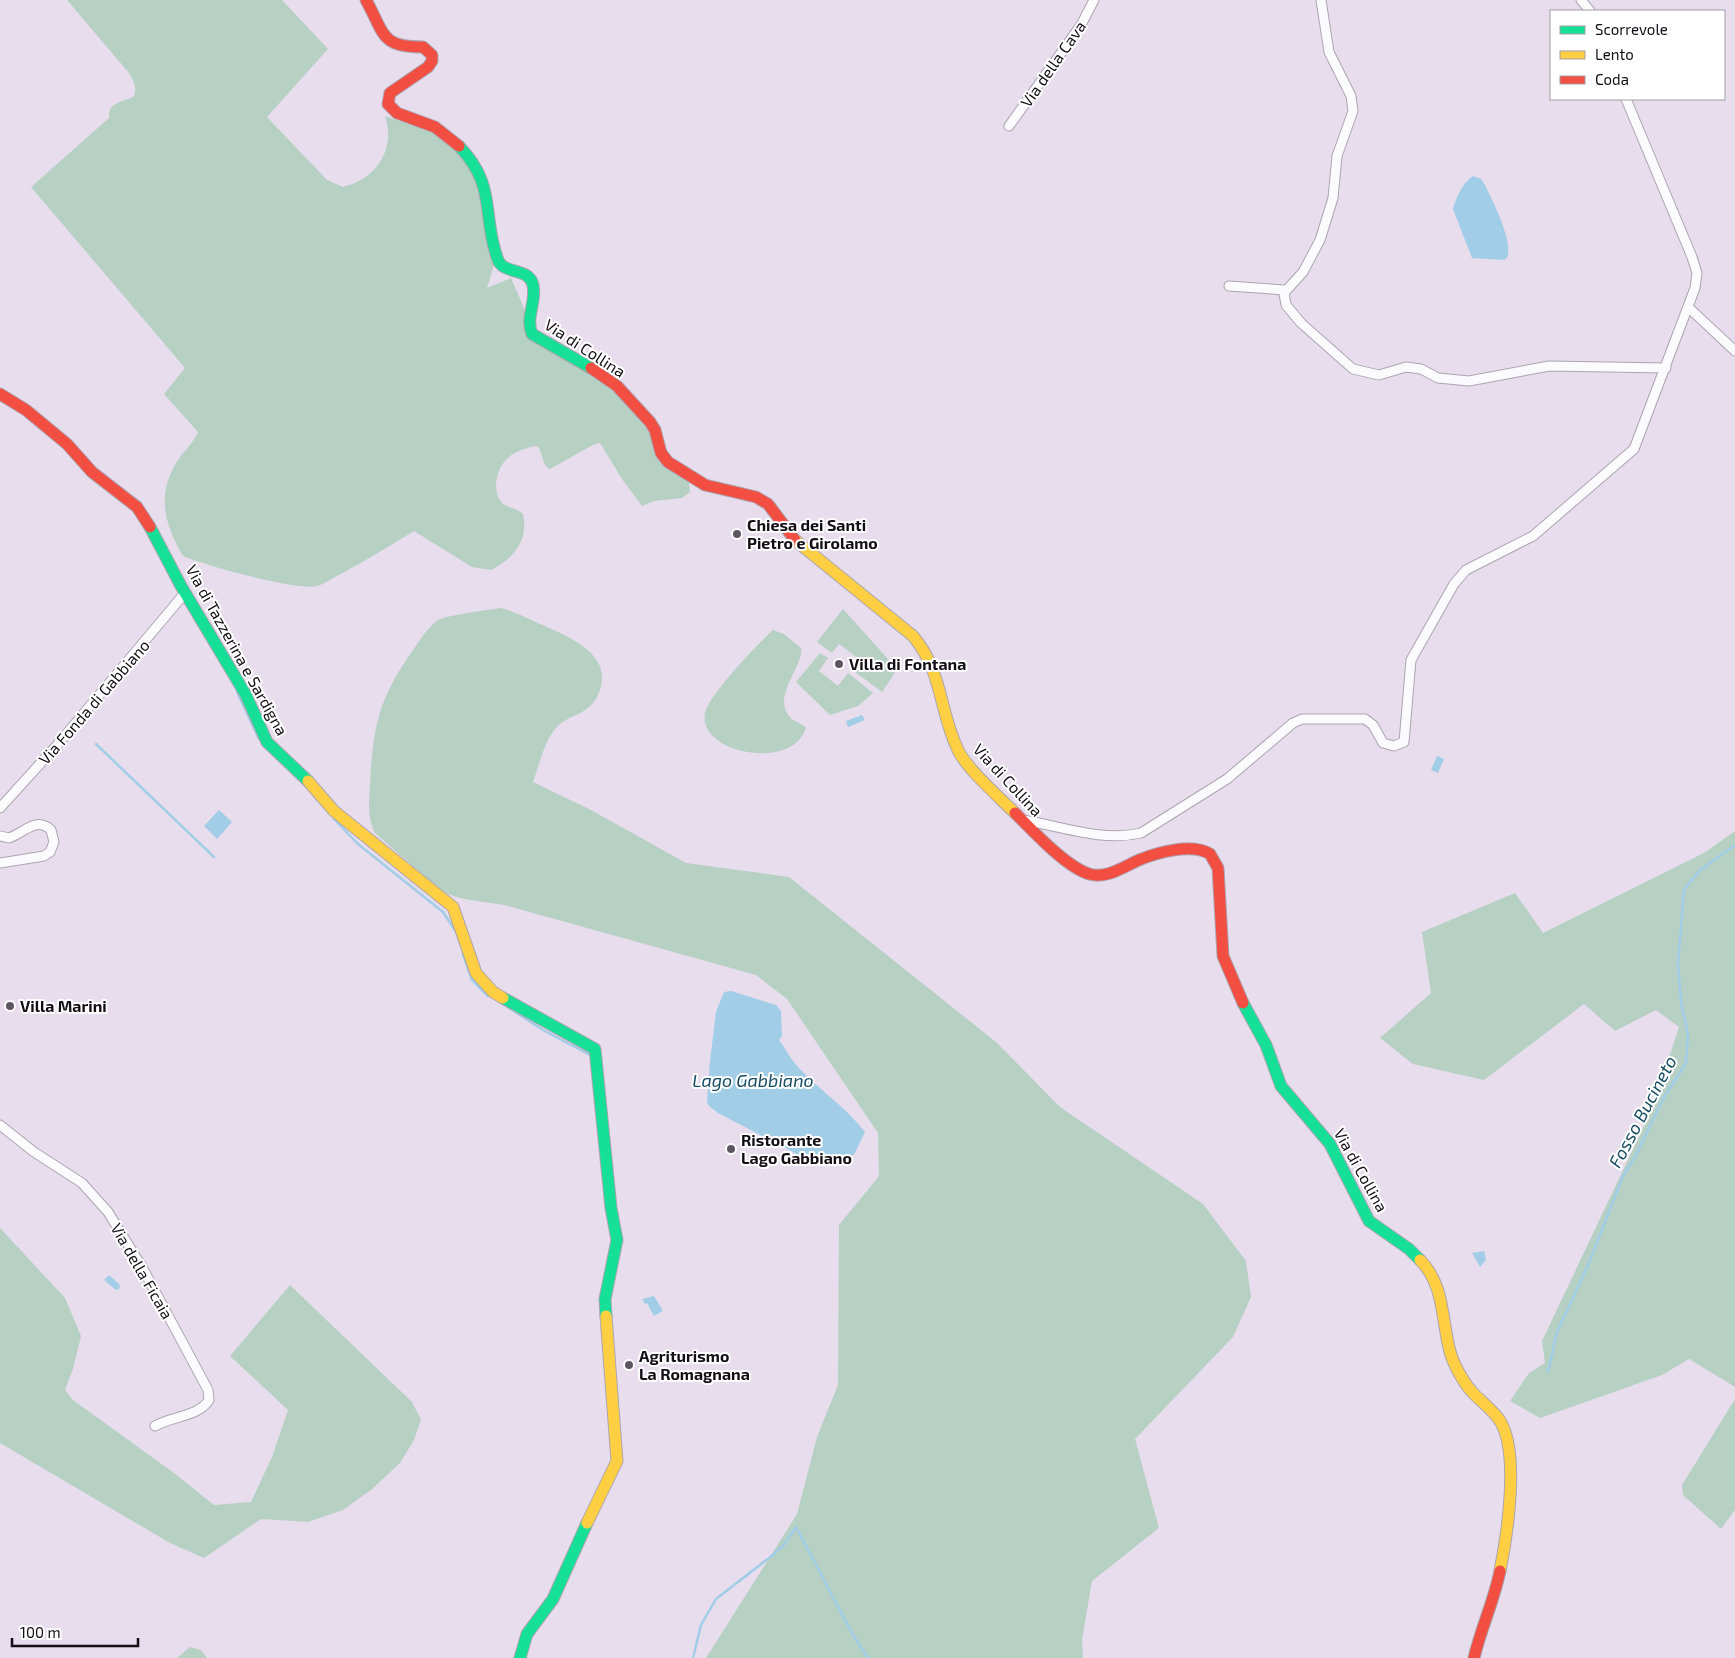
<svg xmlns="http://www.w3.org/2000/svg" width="1735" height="1658" font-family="'Exo 2',sans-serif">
  <rect width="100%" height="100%" fill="#e7dded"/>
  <g fill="#b7d0c4">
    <path d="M 67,0 L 282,0 L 328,49 L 267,117 L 327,180 L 343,187 C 376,179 396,150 385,116 L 437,133 L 460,154 L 477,178 L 494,265 L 487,288 L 511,278 L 526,313 L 524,330 L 527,338 L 584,369 L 623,396 L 689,481 L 690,492 L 682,498 L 654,501 L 642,506 L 622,479 L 600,443 L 593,445 L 550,469 C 541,465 544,453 537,446 C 513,450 498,460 496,485 C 496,491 498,499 502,503 C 508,508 517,508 523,514 C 529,541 513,559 491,570 L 472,567 L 414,531 C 390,546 366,560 341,574 C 334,577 325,584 317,586 C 297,591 204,565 183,556 C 164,523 156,494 178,460 C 184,451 194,442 198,432 L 164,394 L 185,368 L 31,187 L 109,118 C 108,101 123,103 134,96 C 137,87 134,81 129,73 Z"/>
    <path d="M 501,608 C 514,611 528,619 540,624 C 570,637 618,656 597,697 C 586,717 567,714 555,729 C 544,743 539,765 533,782 L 591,810 L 686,863 L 789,877 L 996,1042 L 1060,1107 L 1203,1204 L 1246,1261 L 1251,1297 L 1233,1337 L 1135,1439 L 1159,1528 L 1092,1581 L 1082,1640 L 1083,1658 L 706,1658 L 797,1514 L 817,1437 L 838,1385 L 839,1225 L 879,1176 L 878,1133 L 787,999 L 756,975 L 504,905 C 482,901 460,901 440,890 L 375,833 C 367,818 369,801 370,784 C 373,726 379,698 413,650 C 420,640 428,627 438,620 C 444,616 491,609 501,608 Z"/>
    <polygon points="843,609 896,668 894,674 882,692 851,669 859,659 839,644 832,653 817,642"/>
    <path d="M 773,630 L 784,634 L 801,648 C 804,666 771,697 790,717 C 794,722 802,723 806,728 C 792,772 697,753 705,713 C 708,696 759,642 773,630 Z"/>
    <polygon points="820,653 828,658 819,671 838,686 848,673 873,693 858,706 830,715 796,682"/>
    <polygon points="1735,831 1735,1387 1689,1359 1662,1375 1540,1418 1510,1401 1529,1373 1545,1363 1542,1341 1653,1107 1679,1027 1656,1010 1615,1031 1584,1004 1484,1080 1413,1064 1380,1038 1431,993 1422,932 1515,893 1543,933 1704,853"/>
    <polygon points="0,1228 65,1298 81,1336 73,1369 65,1390 73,1400 174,1473 214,1505 251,1502 272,1457 288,1410 230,1356 290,1285 412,1402 421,1420 414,1440 400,1463 371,1490 343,1510 308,1522 261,1519 204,1558 170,1543 0,1443"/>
    <polygon points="1735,1399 1735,1510 1721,1529 1683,1495 1682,1485"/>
    <polygon points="190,1647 201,1650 207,1658 177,1658"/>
  </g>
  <g fill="#a2cde7">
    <path d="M 1473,176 L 1481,179 L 1485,185 C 1492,200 1514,242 1507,258 L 1504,260 L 1472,258 L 1453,209 C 1456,198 1463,182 1473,176 Z"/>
    <polygon points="862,715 865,720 848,727 846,721"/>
    <polygon points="1437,756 1444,759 1438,773 1431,770"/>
    <polygon points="219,810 232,822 217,839 204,826"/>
    <path d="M 731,991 L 776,1005 L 781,1011 L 782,1036 L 779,1040 C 785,1048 790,1058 797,1066 C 818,1089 845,1106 865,1132 L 855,1153 L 842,1166 L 820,1165 L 808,1160 L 718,1113 L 709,1106 L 707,1102 L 710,1061 L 716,1012 L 724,992 Z"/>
    <polygon points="1484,1251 1486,1260 1480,1267 1472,1253"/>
    <polygon points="109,1275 120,1285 119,1289 116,1290 104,1280"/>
    <polygon points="654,1296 663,1311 654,1316 647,1303 645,1304 642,1299"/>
  </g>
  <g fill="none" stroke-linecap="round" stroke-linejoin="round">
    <g stroke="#a2cde7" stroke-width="2.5">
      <polyline points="237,692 259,739"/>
      <polyline points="96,744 214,857"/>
      <polyline points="334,819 358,844 443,912 456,932"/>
      <polyline points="463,954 472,980 488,996"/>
      <polyline points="506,1006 543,1030 590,1055"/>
      <polyline points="1548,1372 1557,1332 1589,1263 1623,1176 1635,1157 1663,1099 1686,1063 1688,1035 1681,1002 1678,963 1684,890 1699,871 1735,845"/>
      <polyline points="796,1527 853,1635 868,1658"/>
      <polyline points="693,1658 701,1625 716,1599 769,1558 783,1546 796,1527"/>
    </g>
    <defs>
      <g id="street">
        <polyline points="1321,0 1329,52 1351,96 1353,111 1337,156 1333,198 1320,240 1303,272 1284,293 1286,305 1301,323 1353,369 1379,375 1406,367 1421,369 1438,378 1469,381 1549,366 1666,368"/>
        <polyline points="1581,0 1590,11"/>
        <polyline points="1009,126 1081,25 1094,0"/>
        <polyline points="1229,286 1285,290"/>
        <polyline points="1688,307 1735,351"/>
        <polyline points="0,808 58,744 185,593"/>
        <path d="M 1022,820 C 1062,826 1100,842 1141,833 L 1227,779 L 1293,723 L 1302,719 L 1365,719 L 1373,725 L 1383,743 L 1394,746 L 1404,742 L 1411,660 L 1454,584 L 1466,570 L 1533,536 L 1634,449 L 1695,288 L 1697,273 L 1692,257 L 1626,99"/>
        <path d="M 0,836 L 9,838 C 24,833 36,816 51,830 L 54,842 L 50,852 L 44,856 L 0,863"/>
        <path d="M 0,1125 L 34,1152 L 82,1183 L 108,1212 L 142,1267 L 208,1390 L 209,1400 C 198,1417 172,1416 155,1426"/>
      </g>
      <g id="fast">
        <path d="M 459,146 C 498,187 481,215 498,260 C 504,275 529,267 533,285 C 537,302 525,317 532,334 L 591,368"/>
        <polyline points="150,527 181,586 246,695 267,742 308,781"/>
        <polyline points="503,998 595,1049 611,1208 617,1240 605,1299 606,1316"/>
        <polyline points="1243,1003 1266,1045 1281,1086 1330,1144 1369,1221 1409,1249 1420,1260"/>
        <polyline points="520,1658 527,1634 553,1599 587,1523"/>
      </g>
      <g id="slow">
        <path d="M 795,540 L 913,636 C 943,672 939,711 958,750 C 967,769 999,797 1015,813"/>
        <polyline points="308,781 334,811 453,907 476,973 493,992 503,998"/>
        <path d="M 1420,1260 C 1446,1286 1441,1323 1451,1355 C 1455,1367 1465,1385 1474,1394 C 1482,1402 1491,1409 1498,1418 C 1521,1448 1507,1536 1500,1571"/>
        <polyline points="587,1523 617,1461 606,1316"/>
      </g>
      <g id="jam">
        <path d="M 366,0 C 385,34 380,47 423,47 L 432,55 L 432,61 L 428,67 L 390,93 L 388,104 L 397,113 L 435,127 L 459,146"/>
        <polyline points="591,368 617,386 650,422 655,430 661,453 668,462 705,485 756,497 768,504 795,540"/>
        <polyline points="0,394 26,410 67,444 92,472 137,507 150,527"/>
        <path d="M 1015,813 C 1033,831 1065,866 1089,874 C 1107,879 1123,867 1139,860 C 1158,852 1192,843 1210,854 L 1218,868 L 1223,956 L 1243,1003"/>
        <path d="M 1474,1658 C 1481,1628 1494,1601 1500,1571"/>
      </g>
    </defs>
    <use href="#street" stroke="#aca5b1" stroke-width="11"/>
    <use href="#fast" stroke="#aca5b1" stroke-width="13"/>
    <use href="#slow" stroke="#aca5b1" stroke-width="13"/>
    <use href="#jam" stroke="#aca5b1" stroke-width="13"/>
    <use href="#street" stroke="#fbfafc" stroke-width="9"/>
    <use href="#fast" stroke="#16e098" stroke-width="11"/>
    <use href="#slow" stroke="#ffcf43" stroke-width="11"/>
    <use href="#jam" stroke="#f24e42" stroke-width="11"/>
  </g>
  <g fill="#5d5661" stroke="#fff" stroke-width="2">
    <circle cx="737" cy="534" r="5"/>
    <circle cx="839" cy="664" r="5"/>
    <circle cx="10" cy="1006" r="5"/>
    <circle cx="731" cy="1149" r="5"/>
    <circle cx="629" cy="1365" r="5"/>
  </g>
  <g text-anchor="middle" stroke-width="4" stroke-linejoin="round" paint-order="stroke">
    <g font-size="16" fill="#130d16" stroke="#fff">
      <text transform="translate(1053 64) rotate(-55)" y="6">Via della Cava</text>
      <text transform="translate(585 348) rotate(33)" y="6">Via di Collina</text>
      <text transform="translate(237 650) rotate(61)" y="6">Via di Tazzerina e Sardigna</text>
      <text transform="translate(94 702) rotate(-49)" y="6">Via Fonda di Gabbiano</text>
      <text transform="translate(1008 780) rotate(47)" y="6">Via di Collina</text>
      <text transform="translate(1361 1170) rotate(61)" y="6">Via di Collina</text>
      <text transform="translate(142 1271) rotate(60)" y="6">Via della Ficaia</text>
    </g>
    <g font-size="16" font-weight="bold" fill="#130d16" stroke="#fff" text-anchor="start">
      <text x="747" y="531">Chiesa dei Santi<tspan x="747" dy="18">Pietro e Girolamo</tspan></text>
      <text x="849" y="670">Villa di Fontana</text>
      <text x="20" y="1012">Villa Marini</text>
      <text x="741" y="1146">Ristorante<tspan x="741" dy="18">Lago Gabbiano</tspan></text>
      <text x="639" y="1362">Agriturismo<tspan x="639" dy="18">La Romagnana</tspan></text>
    </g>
    <g font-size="18" font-style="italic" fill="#164b61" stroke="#fff">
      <text x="753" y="1087">Lago Gabbiano</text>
      <text transform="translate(1643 1112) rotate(-62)" y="6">Fosso Bucineto</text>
    </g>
  </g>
  <rect x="1550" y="10" width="175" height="90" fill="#ffffff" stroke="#a19ea2"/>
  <rect x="1560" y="26" width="25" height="8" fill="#16e098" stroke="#a19ea2"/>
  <text x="1595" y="35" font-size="15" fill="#130d16">Scorrevole</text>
  <rect x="1560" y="51" width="25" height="8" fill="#ffcf43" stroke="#a19ea2"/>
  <text x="1595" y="60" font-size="15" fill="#130d16">Lento</text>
  <rect x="1560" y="76" width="25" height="8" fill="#f24e42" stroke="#a19ea2"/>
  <text x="1595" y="85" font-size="15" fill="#130d16">Coda</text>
  <path d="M12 1638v8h126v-8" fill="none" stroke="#130d16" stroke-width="2.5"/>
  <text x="20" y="1638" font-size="15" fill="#130d16" stroke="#ffffff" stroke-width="4" paint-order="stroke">100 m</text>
</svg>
